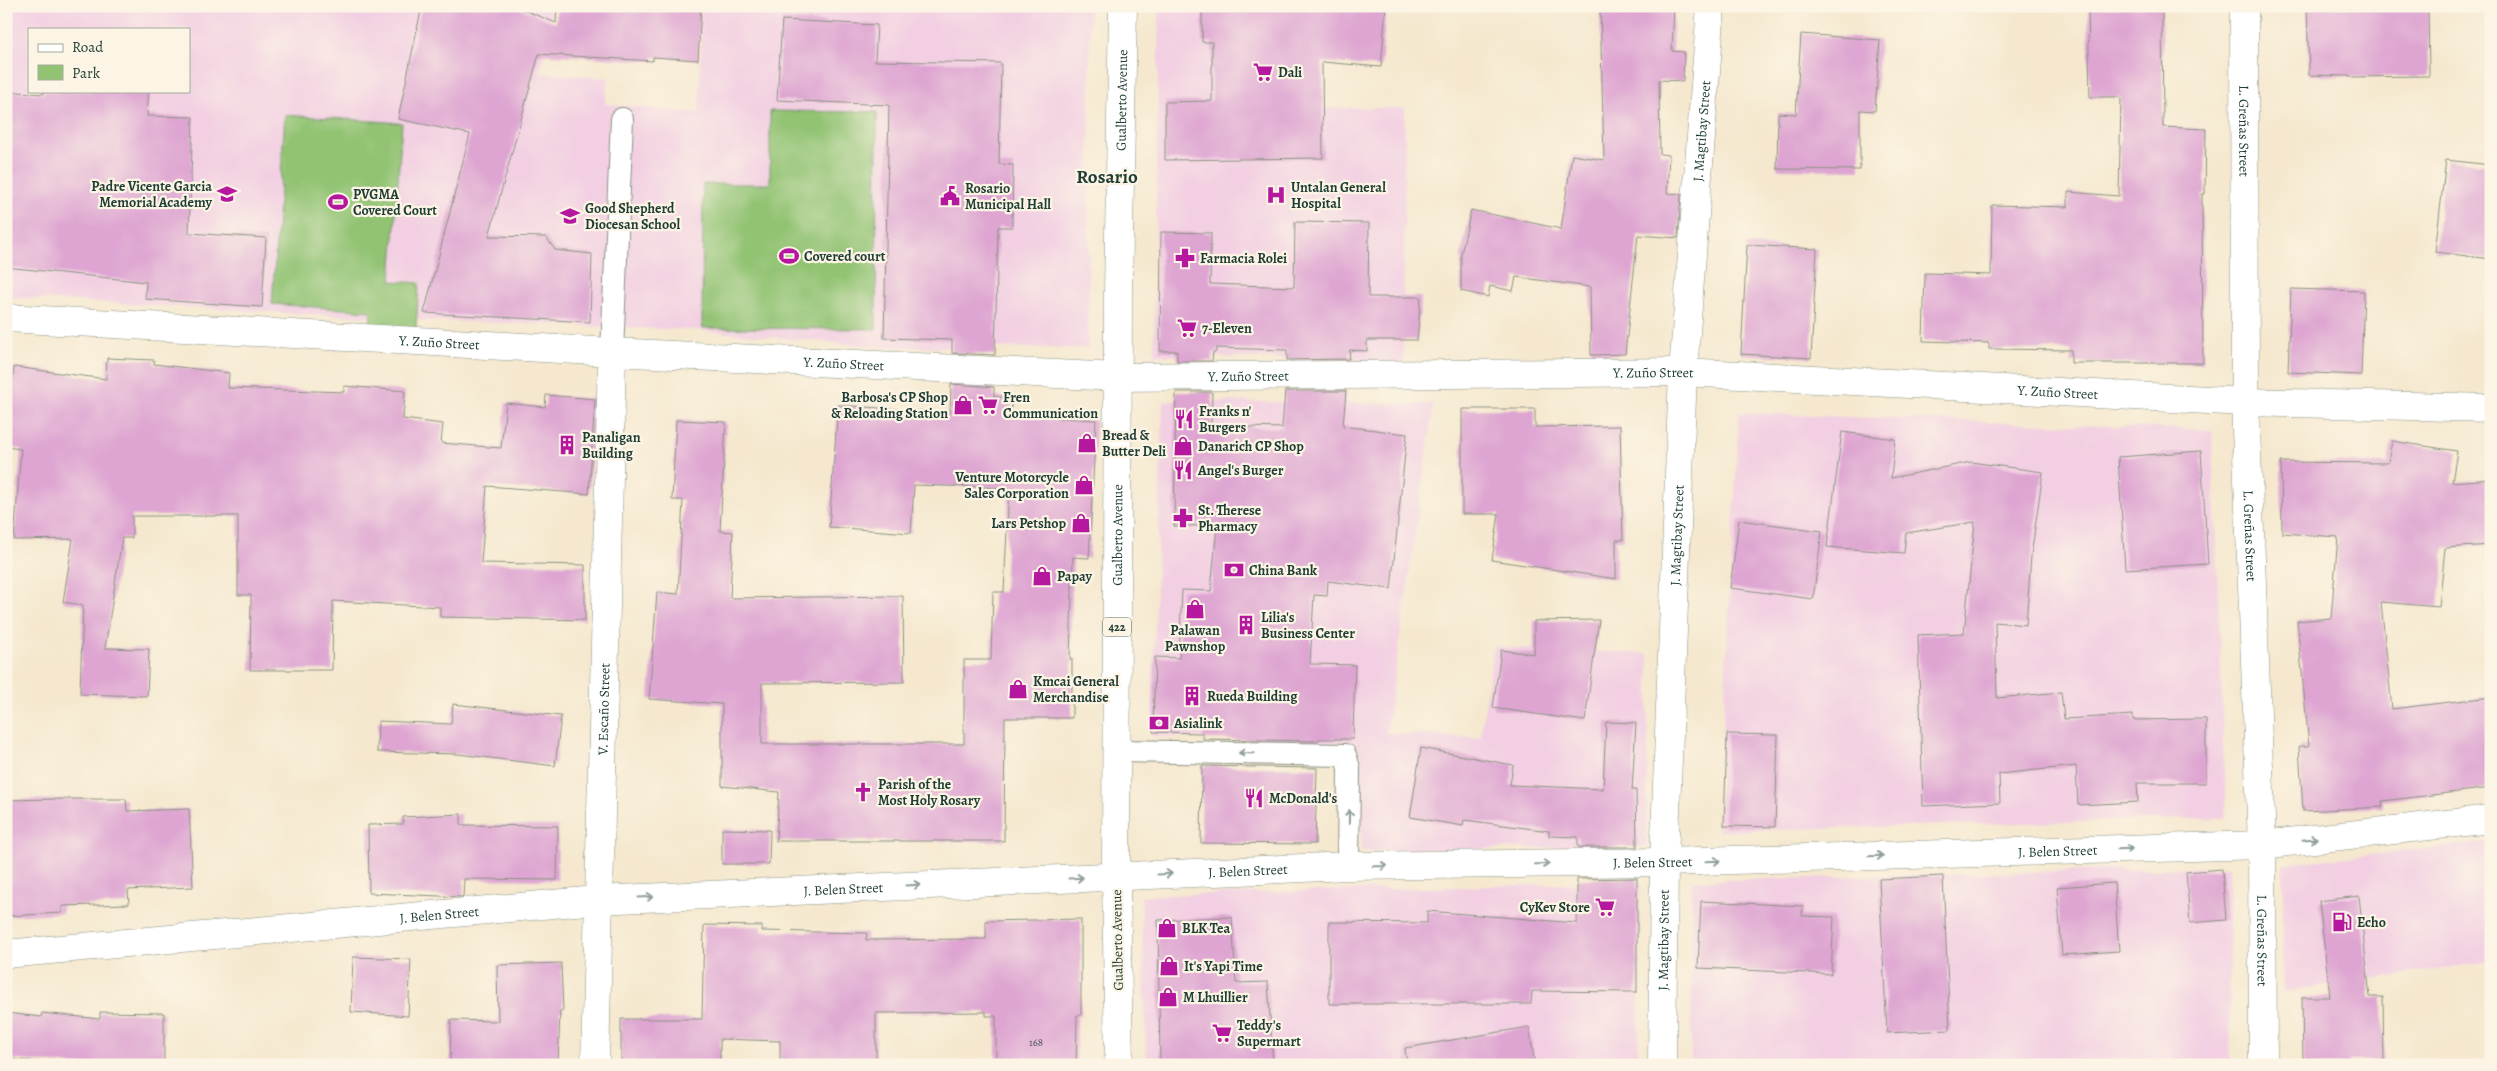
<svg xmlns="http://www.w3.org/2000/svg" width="2497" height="1071" font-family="Alegreya,serif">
  <rect width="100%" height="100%" fill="#fcf5e5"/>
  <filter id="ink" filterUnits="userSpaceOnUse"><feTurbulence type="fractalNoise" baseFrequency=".02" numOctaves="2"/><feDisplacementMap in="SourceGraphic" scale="10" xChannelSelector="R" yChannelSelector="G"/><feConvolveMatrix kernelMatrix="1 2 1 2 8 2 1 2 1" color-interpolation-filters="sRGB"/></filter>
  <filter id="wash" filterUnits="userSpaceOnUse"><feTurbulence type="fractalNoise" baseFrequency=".0096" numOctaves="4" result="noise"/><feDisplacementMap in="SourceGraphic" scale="20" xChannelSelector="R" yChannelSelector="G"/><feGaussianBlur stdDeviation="1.12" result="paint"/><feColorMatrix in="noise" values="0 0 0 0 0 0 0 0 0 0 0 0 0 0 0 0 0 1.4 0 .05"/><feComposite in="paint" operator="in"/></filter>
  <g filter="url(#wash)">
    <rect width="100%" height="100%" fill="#f5e8cf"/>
    <g fill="#f2cfe2" fill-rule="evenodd">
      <path d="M 6,6 L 535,6 L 552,10 L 540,73 L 608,78 L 605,104 L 699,113 L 702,6 L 1090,6 L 1088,348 L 883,347 L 697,330 L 417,320 L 6,297 ZM 29,29 L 189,29 L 189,91 L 29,91 Z"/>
      <polygon points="1159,6 1325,6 1324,108 1405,108 1403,362 1154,355"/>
      <polygon points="1163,401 1434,404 1386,733 1480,738 1494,647 1649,654 1646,846 1362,851 1357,744 1151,736"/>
      <polygon points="1739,413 2212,430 2226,818 1718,831"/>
      <polygon points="2491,842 2491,961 2283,992 2283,864"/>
      <polygon points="2229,867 2230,1065 1691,1065 1692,881"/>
      <polygon points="1640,882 1638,1065 1147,1065 1141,896"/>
    </g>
    <g fill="#92c373" stroke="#588054">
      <polygon points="770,111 877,112 876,329 702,328 703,184 770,184"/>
      <polygon points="285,115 402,123 391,281 419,283 416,329 370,326 371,311 272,304"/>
    </g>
    <g id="blocks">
      <g fill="#dea5d2">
        <polygon points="422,6 514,6 556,23 557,6 701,6 698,60 653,57 653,61 539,54 489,236 546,237 555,250 592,254 590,322 424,313 470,134 398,119"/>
        <polygon points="1202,6 1386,6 1381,67 1322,62 1323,158 1165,160 1165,102 1212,101 1212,42 1202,42"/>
        <polygon points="1600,6 1674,6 1672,51 1684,52 1683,81 1659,80 1660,154 1669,155 1667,193 1681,194 1678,238 1638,235 1625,354 1591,355 1590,287 1516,277 1513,291 1490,286 1488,297 1461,291 1461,254 1471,210 1561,229 1572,155 1604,160"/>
        <polygon points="2307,6 2428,6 2429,76 2349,77 2349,76 2309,75"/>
        <polygon points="2162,7 2163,127 2206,129 2205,194 2202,194 2203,363 2071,363 2071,350 1989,349 1989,343 1923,341 1925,273 1991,275 1992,205 2068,207 2068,192 2119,196 2121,97 2090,97 2088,8"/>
        <polygon points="782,20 877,25 875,61 1001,63 999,164 1013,165 1012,227 998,227 995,355 952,353 952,340 884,338 889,105 777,100"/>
        <polygon points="1801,34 1880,40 1875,111 1860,110 1860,170 1777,169 1778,113 1796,114"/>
        <polygon points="6,91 44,94 44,91 149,91 147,116 193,117 189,233 266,238 262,307 145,299 146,282 6,267"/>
        <polygon points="2446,160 2491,165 2491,259 2435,252"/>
        <polygon points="1295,222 1369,223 1368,297 1421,297 1417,340 1367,340 1367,351 1350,350 1349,359 1287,360 1287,350 1216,348 1216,352 1213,352 1212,361 1177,361 1177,351 1160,351 1161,232 1211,233 1210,284 1294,287"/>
        <polygon points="1747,245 1817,249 1811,358 1741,354"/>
        <polygon points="2291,289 2364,291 2361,375 2288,372"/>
        <polygon points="107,358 154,360 154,364 229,373 228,388 344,392 344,386 405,391 403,419 443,424 441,443 501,448 506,403 545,407 546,395 595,399 589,494 487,486 481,563 585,565 585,620 440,617 440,607 333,601 332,670 250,670 251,595 238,595 238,516 132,516 132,538 122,538 105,648 149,649 147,696 80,694 83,605 63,602 73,539 14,540 21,449 6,447 6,428 14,367 106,379"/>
        <polygon points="951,384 994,387 994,397 1012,397 1011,415 1096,420 1089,558 1073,557 1070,659 1072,659 1072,718 1005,718 1004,841 776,841 779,792 722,786 722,704 649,699 657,592 678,594 683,500 672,500 676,420 726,422 720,531 733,532 730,598 903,596 904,682 762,683 762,744 964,744 964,660 991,660 993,592 1004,592 1009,488 914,485 911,533 829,527 838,405 950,413"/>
        <polygon points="1285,391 1346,391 1343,426 1407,434 1391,589 1328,581 1327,596 1314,595 1310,664 1355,665 1353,739 1318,739 1318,741 1203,739 1203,733 1153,732 1155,657 1179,658 1182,590 1211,591 1217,526 1174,526 1176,392 1212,392 1211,426 1282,428"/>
        <polygon points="1462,409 1535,409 1535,427 1620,426 1623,540 1616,540 1616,579 1492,560 1499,514 1462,514"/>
        <polygon points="1842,432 1895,439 1891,478 1971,462 2043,472 2031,556 2026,625 1995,622 1997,698 2061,692 2064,719 2133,715 2133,720 2206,719 2206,783 2137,783 2138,802 2078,805 2076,766 1999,774 2000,803 1923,806 1918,635 1964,633 1975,522 1906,533 1904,553 1827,547"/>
        <polygon points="2392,441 2457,451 2452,482 2491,479 2491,545 2445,548 2439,607 2381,602 2392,709 2491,697 2491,788 2382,801 2383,807 2303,811 2299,746 2309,746 2297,621 2331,618 2338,537 2282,533 2281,462 2388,463"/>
        <polygon points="2201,451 2208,564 2125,569 2118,457"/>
        <polygon points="1739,520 1822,531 1813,599 1730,588"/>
        <polygon points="1599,620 1585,721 1493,708 1501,650 1534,654 1534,621"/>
        <polygon points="453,704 561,716 555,766 458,754 377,752 378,721 451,724"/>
        <polygon points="1606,722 1636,723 1632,790 1636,790 1637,847 1578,847 1578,837 1549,836 1549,831 1464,820 1463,826 1410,817 1421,748 1513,765 1510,785 1603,789"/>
        <polygon points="1727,734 1778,735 1775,827 1724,826"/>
        <polygon points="1202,766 1317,768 1315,844 1201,843"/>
        <polygon points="61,799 126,799 127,811 189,809 193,887 128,890 129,904 62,906 62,913 6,916 6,800"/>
        <polygon points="461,814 461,825 558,826 557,880 464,879 463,897 369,893 368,825 403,824 403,817"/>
        <polygon points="722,829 770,830 769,864 722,864"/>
        <polygon points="2222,869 2226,920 2190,923 2186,872"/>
        <polygon points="1943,876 1950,1030 1887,1033 1879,879"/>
        <polygon points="1637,878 1637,992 1532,991 1531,1004 1329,1004 1329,922 1427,923 1427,911 1577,923 1577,879"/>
        <polygon points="2114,883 2119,951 2062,955 2057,887"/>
        <polygon points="2359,896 2370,997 2383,997 2384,1061 2349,1061 2349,1065 2303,1065 2302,997 2330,997 2319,901"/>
        <polygon points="1701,901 1803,906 1802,916 1834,917 1831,974 1698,968"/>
        <polygon points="1232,917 1236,983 1268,982 1273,1065 1160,1065 1158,920"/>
        <polygon points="1081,919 1081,1015 1077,1015 1076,1065 996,1065 996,1016 986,1016 986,1012 876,1013 876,1065 780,1065 780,1041 720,1039 720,1065 621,1065 621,1019 702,1019 704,925 762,926 762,931 867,933 866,940 986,939 986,921"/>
        <polygon points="353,957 411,959 408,1016 351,1012"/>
        <polygon points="561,963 563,1011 560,1011 558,1065 450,1065 451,1020 498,1021 497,965"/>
        <polygon points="100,1012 164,1013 164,1065 75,1065 6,1059 6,1013 41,1017 42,1013 100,1019"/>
        <polygon points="1529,1027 1535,1065 1407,1065 1405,1048"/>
      </g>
    </g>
  </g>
  <g filter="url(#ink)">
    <use href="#blocks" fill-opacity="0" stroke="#8a9282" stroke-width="1"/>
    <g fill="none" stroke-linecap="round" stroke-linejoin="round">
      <defs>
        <g id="service">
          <polyline points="612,352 622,119"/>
          <polyline points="1117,751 1345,755 1349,768 1348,866"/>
        </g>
        <g id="minor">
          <path id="s1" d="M 2244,6 L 2245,402 L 2262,845 L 2263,1065"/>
          <path id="s2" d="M 6,318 L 612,352 L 1118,377 L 1683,372 L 2245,402 L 2491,408"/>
          <path id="s3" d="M 6,954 L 597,900 L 1348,866 L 1664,862 L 2262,845 L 2491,819"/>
          <path id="s4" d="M 595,1065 L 612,352"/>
          <path id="s5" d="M 1662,1065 L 1664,862 L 1683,372 L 1711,6"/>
        </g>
        <g id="primary">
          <path id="s6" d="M 1119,1065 L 1116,876 L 1118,293 L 1123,6"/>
        </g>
      </defs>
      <use href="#service" stroke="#8a9282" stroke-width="24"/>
      <use href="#minor" stroke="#8a9282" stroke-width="29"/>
      <use href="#primary" stroke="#8a9282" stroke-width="29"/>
      <use href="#service" stroke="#fff" stroke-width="22"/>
      <use href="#minor" stroke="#fff" stroke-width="28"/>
      <use href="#primary" stroke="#fff" stroke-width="28"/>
    </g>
    <defs><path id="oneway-shaft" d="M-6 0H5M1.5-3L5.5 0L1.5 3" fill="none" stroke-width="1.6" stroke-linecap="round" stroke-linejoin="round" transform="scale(1.25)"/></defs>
    <g stroke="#8f9e9a">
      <use href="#oneway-shaft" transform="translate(1246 753) rotate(-179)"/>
      <use href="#oneway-shaft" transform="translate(1349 817) rotate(-89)"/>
      <use href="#oneway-shaft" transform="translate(2310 839) rotate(-6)"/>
      <use href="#oneway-shaft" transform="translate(2125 849) rotate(-2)"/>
      <use href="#oneway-shaft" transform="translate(1876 856) rotate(-2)"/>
      <use href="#oneway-shaft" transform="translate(1713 861) rotate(-2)"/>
      <use href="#oneway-shaft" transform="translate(1542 864) rotate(-1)"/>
      <use href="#oneway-shaft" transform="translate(1380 866) rotate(-1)"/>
      <use href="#oneway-shaft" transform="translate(1165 874) rotate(-3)"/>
      <use href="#oneway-shaft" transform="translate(1076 878) rotate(-3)"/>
      <use href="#oneway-shaft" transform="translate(913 885) rotate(-3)"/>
      <use href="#oneway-shaft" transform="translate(646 897) rotate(-3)"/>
    </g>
  </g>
  <defs>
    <symbol id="supermarket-bare" viewBox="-9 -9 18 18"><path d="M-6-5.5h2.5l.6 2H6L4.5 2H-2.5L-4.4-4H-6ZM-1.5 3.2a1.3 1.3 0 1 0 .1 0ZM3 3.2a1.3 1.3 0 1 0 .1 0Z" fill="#b5179e" stroke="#fcf5e5" stroke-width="2.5" paint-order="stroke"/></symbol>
    <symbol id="school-bare" viewBox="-9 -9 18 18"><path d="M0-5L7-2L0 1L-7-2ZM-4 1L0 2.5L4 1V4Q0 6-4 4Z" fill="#b5179e" stroke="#fcf5e5" stroke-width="2.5" paint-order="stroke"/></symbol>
    <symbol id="hospital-bare" viewBox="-9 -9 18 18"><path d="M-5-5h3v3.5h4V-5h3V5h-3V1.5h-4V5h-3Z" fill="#b5179e" stroke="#fcf5e5" stroke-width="2.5" paint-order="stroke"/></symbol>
    <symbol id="civic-bare" viewBox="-9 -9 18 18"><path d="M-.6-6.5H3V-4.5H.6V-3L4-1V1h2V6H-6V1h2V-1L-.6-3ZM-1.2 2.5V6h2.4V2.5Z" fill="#b5179e" stroke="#fcf5e5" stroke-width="2.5" paint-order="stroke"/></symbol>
    <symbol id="stadium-bare" viewBox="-9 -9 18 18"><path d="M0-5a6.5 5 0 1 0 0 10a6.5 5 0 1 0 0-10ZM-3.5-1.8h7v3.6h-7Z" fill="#b5179e" stroke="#fcf5e5" stroke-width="2.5" paint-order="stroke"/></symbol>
    <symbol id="pharmacy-bare" viewBox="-9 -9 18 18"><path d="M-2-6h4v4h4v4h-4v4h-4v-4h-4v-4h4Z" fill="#b5179e" stroke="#fcf5e5" stroke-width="2.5" paint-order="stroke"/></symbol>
    <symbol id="shop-bare" viewBox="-9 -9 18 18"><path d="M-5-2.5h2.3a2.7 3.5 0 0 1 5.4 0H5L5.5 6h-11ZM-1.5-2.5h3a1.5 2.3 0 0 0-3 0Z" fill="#b5179e" stroke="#fcf5e5" stroke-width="2.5" paint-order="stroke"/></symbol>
    <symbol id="restaurant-bare" viewBox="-9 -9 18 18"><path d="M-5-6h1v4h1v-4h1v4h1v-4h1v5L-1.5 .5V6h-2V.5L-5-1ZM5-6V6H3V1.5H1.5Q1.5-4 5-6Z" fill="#b5179e" stroke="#fcf5e5" stroke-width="2.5" paint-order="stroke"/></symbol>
    <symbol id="building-bare" viewBox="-9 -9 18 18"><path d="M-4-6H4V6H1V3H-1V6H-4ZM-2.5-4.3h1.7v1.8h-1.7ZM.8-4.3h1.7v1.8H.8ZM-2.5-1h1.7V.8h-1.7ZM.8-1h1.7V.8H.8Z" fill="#b5179e" stroke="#fcf5e5" stroke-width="2.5" paint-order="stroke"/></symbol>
    <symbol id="bank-bare" viewBox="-9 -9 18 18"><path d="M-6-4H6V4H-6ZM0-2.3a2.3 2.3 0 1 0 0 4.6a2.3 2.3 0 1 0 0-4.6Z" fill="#b5179e" stroke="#fcf5e5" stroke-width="2.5" paint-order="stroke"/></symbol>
    <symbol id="church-bare" viewBox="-9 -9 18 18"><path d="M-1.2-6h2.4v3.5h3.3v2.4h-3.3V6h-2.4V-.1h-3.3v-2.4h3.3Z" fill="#b5179e" stroke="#fcf5e5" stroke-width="2.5" paint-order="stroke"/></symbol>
    <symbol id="fuel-bare" viewBox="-9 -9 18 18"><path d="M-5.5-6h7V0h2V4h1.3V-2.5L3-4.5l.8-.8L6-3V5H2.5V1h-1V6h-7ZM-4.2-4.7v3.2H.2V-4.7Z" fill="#b5179e" stroke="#fcf5e5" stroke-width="2.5" paint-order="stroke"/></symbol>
  </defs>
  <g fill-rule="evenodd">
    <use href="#supermarket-bare" x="1249" y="58" width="28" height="28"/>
    <use href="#school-bare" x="213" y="180" width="28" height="28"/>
    <use href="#hospital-bare" x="1262" y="181" width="28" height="28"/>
    <use href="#civic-bare" x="936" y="182" width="28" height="28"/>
    <use href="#stadium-bare" x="324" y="188" width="28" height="28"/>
    <use href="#school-bare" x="556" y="202" width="28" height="28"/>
    <use href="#stadium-bare" x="775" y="242" width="28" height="28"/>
    <use href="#pharmacy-bare" x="1171" y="244" width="28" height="28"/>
    <use href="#supermarket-bare" x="1173" y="314" width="28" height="28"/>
    <use href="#shop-bare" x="949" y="391" width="28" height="28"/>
    <use href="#supermarket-bare" x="974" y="391" width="28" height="28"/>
    <use href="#restaurant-bare" x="1170" y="405" width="28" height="28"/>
    <use href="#shop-bare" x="1073" y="429" width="28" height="28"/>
    <use href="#building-bare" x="553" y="431" width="28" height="28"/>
    <use href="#shop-bare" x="1169" y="432" width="28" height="28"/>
    <use href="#restaurant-bare" x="1169" y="456" width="28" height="28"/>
    <use href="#shop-bare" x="1070" y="471" width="28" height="28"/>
    <use href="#pharmacy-bare" x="1169" y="504" width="28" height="28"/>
    <use href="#shop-bare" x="1067" y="509" width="28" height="28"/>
    <use href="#bank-bare" x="1220" y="556" width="28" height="28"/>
    <use href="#shop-bare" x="1028" y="562" width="28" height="28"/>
    <use href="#shop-bare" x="1181" y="595" width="28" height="28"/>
    <use href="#building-bare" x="1232" y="611" width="28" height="28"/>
    <use href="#shop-bare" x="1004" y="675" width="28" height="28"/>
    <use href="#building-bare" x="1178" y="682" width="28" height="28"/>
    <use href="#bank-bare" x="1145" y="709" width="28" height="28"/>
    <use href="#church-bare" x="849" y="778" width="28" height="28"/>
    <use href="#restaurant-bare" x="1240" y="784" width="28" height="28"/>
    <use href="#supermarket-bare" x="1591" y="893" width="28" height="28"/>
    <use href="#fuel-bare" x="2328" y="908" width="28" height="28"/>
    <use href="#shop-bare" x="1153" y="914" width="28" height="28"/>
    <use href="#shop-bare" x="1155" y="952" width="28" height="28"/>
    <use href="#shop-bare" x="1154" y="983" width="28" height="28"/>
    <use href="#supermarket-bare" x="1208" y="1019" width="28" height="28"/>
  </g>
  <g text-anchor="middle" stroke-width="4.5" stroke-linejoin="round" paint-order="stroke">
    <g font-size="11" fill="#4f575c">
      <text x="1036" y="1046">168</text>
    </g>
    <rect fill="#fcf5e5" stroke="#617469" stroke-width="1" x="1103" y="617.5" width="28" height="19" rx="4"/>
    <g font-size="12" font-weight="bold" fill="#1f3d34">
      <text x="1117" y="631">422</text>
    </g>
    <g font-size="14" font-weight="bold" fill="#1f3d34" stroke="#fcf5e5" text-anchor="start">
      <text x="1278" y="77">Dali</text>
      <text x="212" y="191" text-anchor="end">Padre Vicente Garcia<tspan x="212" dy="16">Memorial Academy</tspan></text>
      <text x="1291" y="192">Untalan General<tspan x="1291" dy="16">Hospital</tspan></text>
      <text x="965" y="193">Rosario<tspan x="965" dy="16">Municipal Hall</tspan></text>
      <text x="353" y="199">PVGMA<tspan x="353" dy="16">Covered Court</tspan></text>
      <text x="585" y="213">Good Shepherd<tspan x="585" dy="16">Diocesan School</tspan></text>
      <text x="804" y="261">Covered court</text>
      <text x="1200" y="263">Farmacia Rolei</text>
      <text x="1202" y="333">7-Eleven</text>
      <text x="948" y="402" text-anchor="end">Barbosa's CP Shop<tspan x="948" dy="16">&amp; Reloading Station</tspan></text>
      <text x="1003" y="402">Fren<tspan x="1003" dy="16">Communication</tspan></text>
      <text x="1199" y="416">Franks n'<tspan x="1199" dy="16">Burgers</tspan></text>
      <text x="1102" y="440">Bread &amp;<tspan x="1102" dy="16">Butter Deli</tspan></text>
      <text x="582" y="442">Panaligan<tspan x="582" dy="16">Building</tspan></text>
      <text x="1198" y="451">Danarich CP Shop</text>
      <text x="1198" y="475">Angel's Burger</text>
      <text x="1069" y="482" text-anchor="end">Venture Motorcycle<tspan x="1069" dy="16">Sales Corporation</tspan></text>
      <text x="1198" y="515">St. Therese<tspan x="1198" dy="16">Pharmacy</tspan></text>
      <text x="1066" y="528" text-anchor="end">Lars Petshop</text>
      <text x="1249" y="575">China Bank</text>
      <text x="1057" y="581">Papay</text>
      <text x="1261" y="622">Lilia's<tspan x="1261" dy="16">Business Center</tspan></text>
      <text x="1195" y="635" text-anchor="middle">Palawan<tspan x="1195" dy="16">Pawnshop</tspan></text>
      <text x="1033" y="686">Kmcai General<tspan x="1033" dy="16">Merchandise</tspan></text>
      <text x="1207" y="701">Rueda Building</text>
      <text x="1174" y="728">Asialink</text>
      <text x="878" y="789">Parish of the<tspan x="878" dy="16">Most Holy Rosary</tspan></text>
      <text x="1269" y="803">McDonald's</text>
      <text x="1590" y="912" text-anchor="end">CyKev Store</text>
      <text x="2357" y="927">Echo</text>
      <text x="1182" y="933">BLK Tea</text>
      <text x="1184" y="971">It's Yapi Time</text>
      <text x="1183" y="1002">M Lhuillier</text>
      <text x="1237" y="1030">Teddy's<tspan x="1237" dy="16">Supermart</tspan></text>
    </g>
    <g font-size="14" fill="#1f3d34" stroke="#fcf5e5">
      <text dy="5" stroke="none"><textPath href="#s6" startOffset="965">Gualberto Avenue</textPath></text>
      <text dy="5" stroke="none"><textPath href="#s5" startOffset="935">J. Magtibay Street</textPath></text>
      <text dy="5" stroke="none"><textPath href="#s1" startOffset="125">L. Greñas Street</textPath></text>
      <text dy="5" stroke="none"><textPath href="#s2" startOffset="434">Y. Zuño Street</textPath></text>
      <text dy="5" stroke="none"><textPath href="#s2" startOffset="839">Y. Zuño Street</textPath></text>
      <text dy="5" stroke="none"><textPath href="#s2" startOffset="1649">Y. Zuño Street</textPath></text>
      <text dy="5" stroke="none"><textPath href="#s2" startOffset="1244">Y. Zuño Street</textPath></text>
      <text dy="5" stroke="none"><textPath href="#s2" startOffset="2054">Y. Zuño Street</textPath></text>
      <text dy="5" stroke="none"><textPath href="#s6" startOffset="530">Gualberto Avenue</textPath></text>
      <text dy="5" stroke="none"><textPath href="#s5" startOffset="530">J. Magtibay Street</textPath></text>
      <text dy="5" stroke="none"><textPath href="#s1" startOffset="530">L. Greñas Street</textPath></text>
      <text dy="5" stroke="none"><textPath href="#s4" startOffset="356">V. Escaño Street</textPath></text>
      <text dy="5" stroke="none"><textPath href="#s3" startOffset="2055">J. Belen Street</textPath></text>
      <text dy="5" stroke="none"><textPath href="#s3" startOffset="1650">J. Belen Street</textPath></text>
      <text dy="5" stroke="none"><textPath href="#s3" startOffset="1245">J. Belen Street</textPath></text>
      <text dy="5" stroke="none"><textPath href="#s3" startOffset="840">J. Belen Street</textPath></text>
      <text dy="5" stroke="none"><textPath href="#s3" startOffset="435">J. Belen Street</textPath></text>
      <text transform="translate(1117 940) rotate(-91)" y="5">Gualberto Avenue</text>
      <text dy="5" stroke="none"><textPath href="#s5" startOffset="125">J. Magtibay Street</textPath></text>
      <text dy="5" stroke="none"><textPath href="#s1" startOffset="935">L. Greñas Street</textPath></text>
    </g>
    <g font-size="19" font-weight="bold" fill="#1f3d34" stroke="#fcf5e5">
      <text x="1107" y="183">Rosario</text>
    </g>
  </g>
  <rect width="2497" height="1071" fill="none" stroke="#fcf5e5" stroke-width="25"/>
  <rect x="28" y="28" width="162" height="65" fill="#fcf5e5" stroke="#a4ab9e"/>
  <rect x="38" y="44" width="25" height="8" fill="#ffffff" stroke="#a4ab9e"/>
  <text x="72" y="52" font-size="15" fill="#1f3d34">Road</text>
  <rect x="38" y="65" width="25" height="15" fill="#92c373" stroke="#a4ab9e"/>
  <text x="72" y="78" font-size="15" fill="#1f3d34">Park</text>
</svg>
